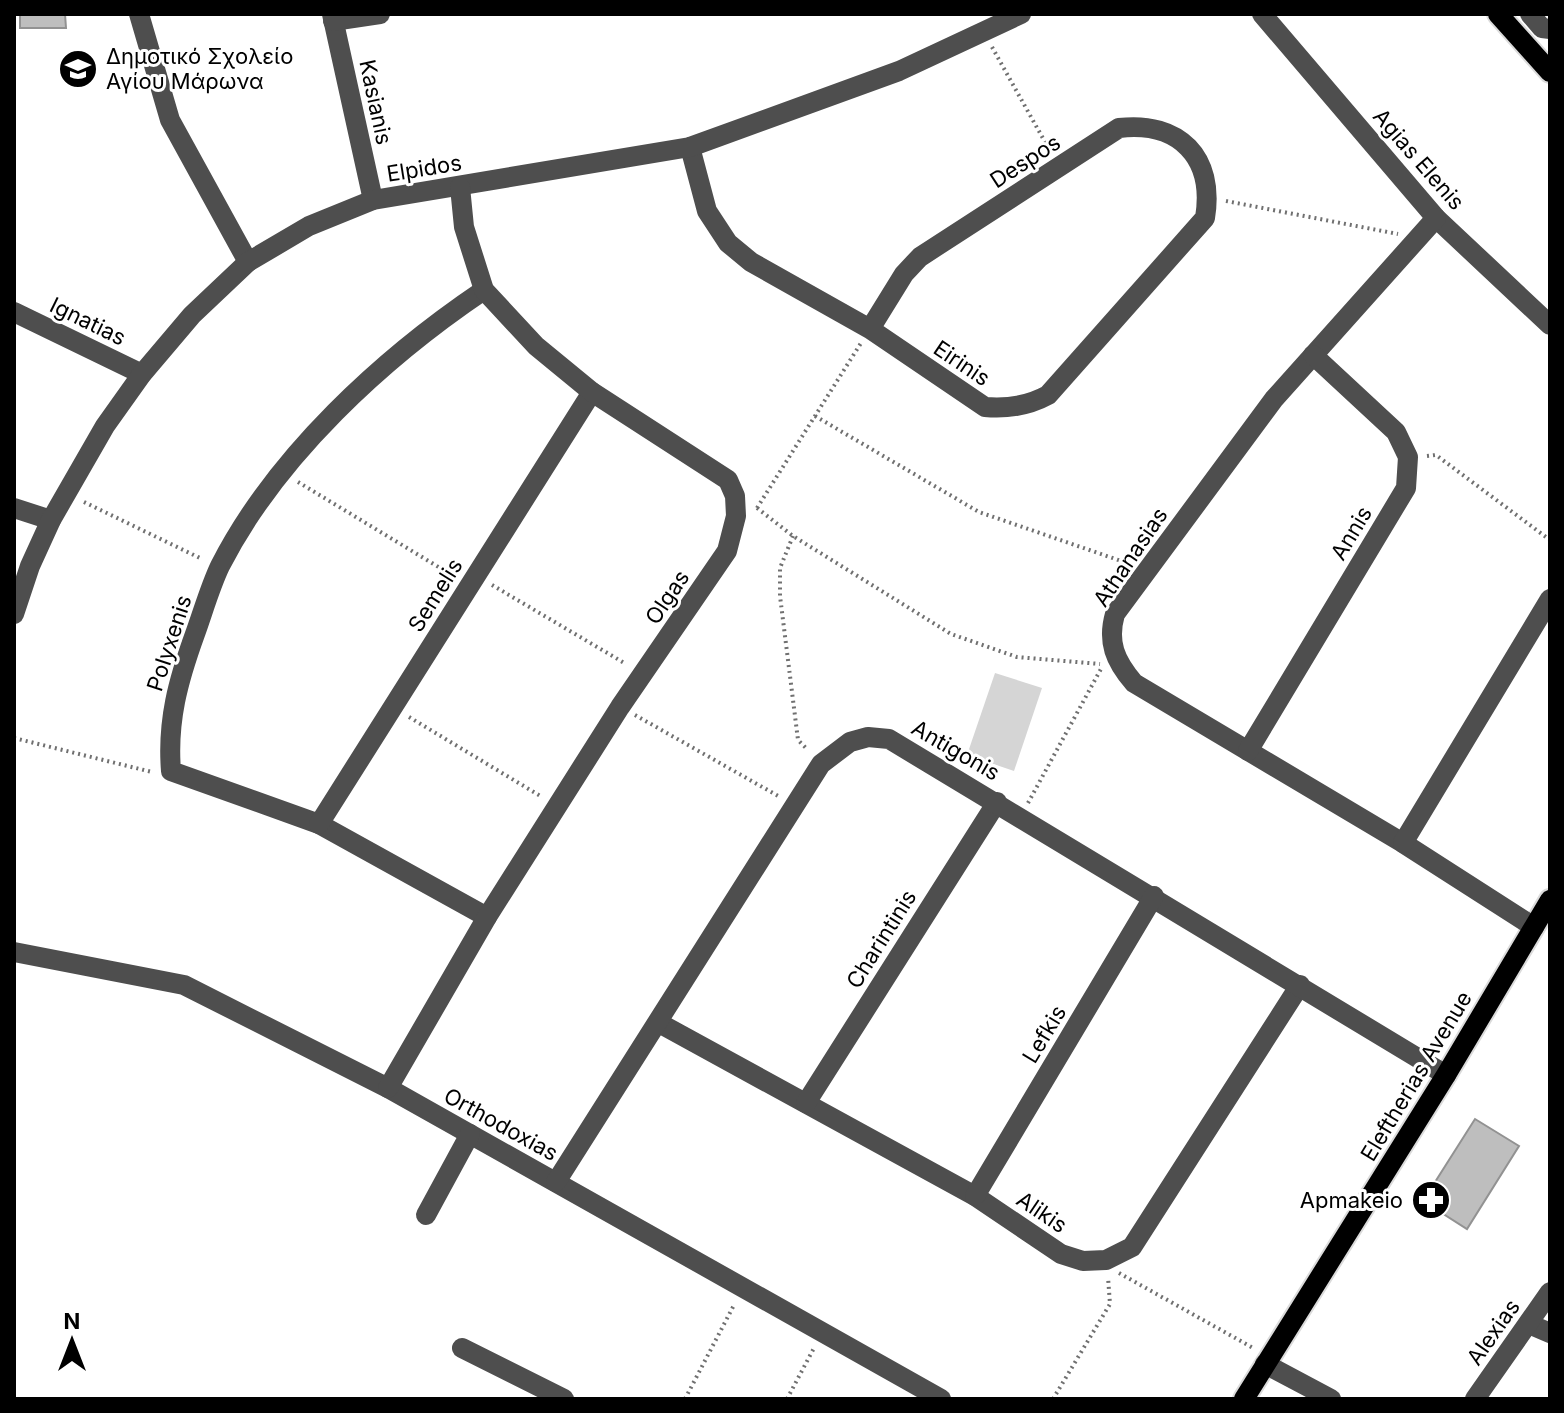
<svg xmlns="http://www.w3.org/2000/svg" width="1564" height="1413" font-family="Inter,sans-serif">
  <rect width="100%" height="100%" fill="#fff"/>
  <polygon fill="#d5d5d5" points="995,673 1042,688 1014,771 967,755"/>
  <g fill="#bebebe" stroke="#929292" stroke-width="2">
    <polygon points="20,14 65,14 66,28 20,28"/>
    <polygon points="1475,1119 1519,1146 1467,1229 1423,1201"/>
  </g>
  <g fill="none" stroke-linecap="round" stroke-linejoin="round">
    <defs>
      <g id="major">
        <polyline points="1498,14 1550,72"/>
        <polyline points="1244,1399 1446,1075 1550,900"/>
      </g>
    </defs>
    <use href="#major" stroke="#dbdbdb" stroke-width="24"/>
    <g stroke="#707070" stroke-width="4" stroke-dasharray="2 4" stroke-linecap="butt">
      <polyline points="992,47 1050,151"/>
      <polyline points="1226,201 1398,234"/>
      <polyline points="815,416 979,512 1130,564"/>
      <polyline points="1427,456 1436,455 1550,540"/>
      <polyline points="298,482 455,577"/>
      <polyline points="84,502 202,559"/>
      <polyline points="757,508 793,536 951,634 1017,657 1100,664"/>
      <polyline points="757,508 861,343"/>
      <polyline points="793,536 780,568 780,596 798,740 808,750"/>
      <polyline points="492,585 626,664"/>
      <polyline points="635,715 780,797"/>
      <polyline points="409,717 542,797"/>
      <polyline points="14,738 152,772"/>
      <polyline points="1028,803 1102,667"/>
      <polyline points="1119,1273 1255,1349"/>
      <polyline points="685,1399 734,1305"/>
      <polyline points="787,1399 814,1348"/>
      <polyline points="1053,1399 1110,1304 1108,1277"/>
    </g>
    <g stroke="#4e4e4e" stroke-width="20">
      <polyline points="139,14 170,120 248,262"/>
      <polyline points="332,14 373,200"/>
      <polyline points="1262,14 1436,218 1550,325"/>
      <polyline points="1530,14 1542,28 1550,29"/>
      <polyline points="333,21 380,14"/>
      <path d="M 690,147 L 707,211 L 728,243 L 751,262 L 870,329 L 985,407 C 1008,409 1028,406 1048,395 L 1205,218 C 1215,157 1179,121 1119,128 L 920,257 L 904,274 L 870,329"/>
      <path d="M 1436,218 L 1274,399 L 1115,614 C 1107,642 1115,661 1134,683 L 1403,843 L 1534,927"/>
      <path d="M 484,290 C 383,358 276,456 220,566 C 210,587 203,612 195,634 C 178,681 167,721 171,771 L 319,824 L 487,917"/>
      <polyline points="14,312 142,374"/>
      <polyline points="14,508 51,520"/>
      <polyline points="14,614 30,566 51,520 105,426 142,374 192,315 248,262 309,226 373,200 690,147 899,71 1021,14"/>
      <polyline points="1248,751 1406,488 1408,457 1396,432 1313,355"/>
      <polyline points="319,824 592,392"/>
      <polyline points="1403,843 1550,599"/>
      <polyline points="14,952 184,985 388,1088 941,1399"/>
      <polyline points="659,1023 975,1196 1061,1254 1083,1261 1106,1260 1132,1247 1300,985"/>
      <polyline points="388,1088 487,917 620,707 727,551 736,516 735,496 728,480 592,392 536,346 484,290 464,227 460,187"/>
      <polyline points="806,1103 997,802"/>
      <polyline points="556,1182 821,764 850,742 868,737 889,739 1446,1075"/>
      <polyline points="975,1196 1154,896"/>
      <polyline points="426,1215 470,1134"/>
      <polyline points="1529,1324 1550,1333"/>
      <polyline points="462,1348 564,1399"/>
      <polyline points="1265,1364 1331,1399"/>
      <polyline points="1475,1399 1550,1292"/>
    </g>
    <use href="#major" stroke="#000" stroke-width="20"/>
  </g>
  <defs>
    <symbol id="school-disc" viewBox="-11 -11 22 22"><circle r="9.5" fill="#000" stroke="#fff"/><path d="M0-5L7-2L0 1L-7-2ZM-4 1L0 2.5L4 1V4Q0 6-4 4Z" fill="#fff"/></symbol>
    <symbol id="pharmacy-disc" viewBox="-11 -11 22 22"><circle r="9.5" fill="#000" stroke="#fff"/><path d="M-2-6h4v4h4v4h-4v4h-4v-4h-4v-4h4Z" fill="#fff"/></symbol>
  </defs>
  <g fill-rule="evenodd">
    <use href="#school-disc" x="56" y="47" width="44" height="44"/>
    <use href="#pharmacy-disc" x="1409" y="1178" width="44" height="44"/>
  </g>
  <g text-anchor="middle" stroke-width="6" stroke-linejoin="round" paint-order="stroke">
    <g font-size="22" fill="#000" stroke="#fff" text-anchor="start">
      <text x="106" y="64">Δημοτικό Σχολείο<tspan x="106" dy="25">Αγίου Μάρωνα</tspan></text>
      <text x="1403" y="1208" text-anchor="end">Apmakeio</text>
    </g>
    <g font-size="22" fill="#000" stroke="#fff">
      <text transform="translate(376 102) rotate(78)" y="8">Kasianis</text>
      <text transform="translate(1419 159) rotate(49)" y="8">Agias Elenis</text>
      <text transform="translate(1025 161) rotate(-33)" y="8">Despos</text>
      <text transform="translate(424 168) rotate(-9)" y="8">Elpidos</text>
      <text transform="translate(88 321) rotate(26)" y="8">Ignatias</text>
      <text transform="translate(962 363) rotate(34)" y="8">Eirinis</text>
      <text transform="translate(1351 533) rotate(-59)" y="8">Annis</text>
      <text transform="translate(1130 557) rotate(-56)" y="8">Athanasias</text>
      <text transform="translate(435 595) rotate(-58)" y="8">Semelis</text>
      <text transform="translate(667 597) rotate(-56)" y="8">Olgas</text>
      <text transform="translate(169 643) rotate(-72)" y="8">Polyxenis</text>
      <text transform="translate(956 750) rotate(30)" y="8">Antigonis</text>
      <text transform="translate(881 939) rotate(-58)" y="8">Charintinis</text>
      <text transform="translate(1044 1034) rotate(-59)" y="8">Lefkis</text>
      <text transform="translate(1416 1076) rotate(-59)" y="8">Eleftherias Avenue</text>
      <text transform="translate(501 1124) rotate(29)" y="8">Orthodoxias</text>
      <text transform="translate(1042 1212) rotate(34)" y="8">Alikis</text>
      <text transform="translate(1493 1332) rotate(-55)" y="8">Alexias</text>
    </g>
  </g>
  <rect width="1564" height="1413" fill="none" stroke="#000000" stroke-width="32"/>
  <g transform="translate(72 1341)" stroke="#ffffff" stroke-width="6" paint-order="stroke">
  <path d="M0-6L14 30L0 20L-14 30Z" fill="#000000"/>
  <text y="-12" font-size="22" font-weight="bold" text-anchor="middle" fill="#000000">N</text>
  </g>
</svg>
